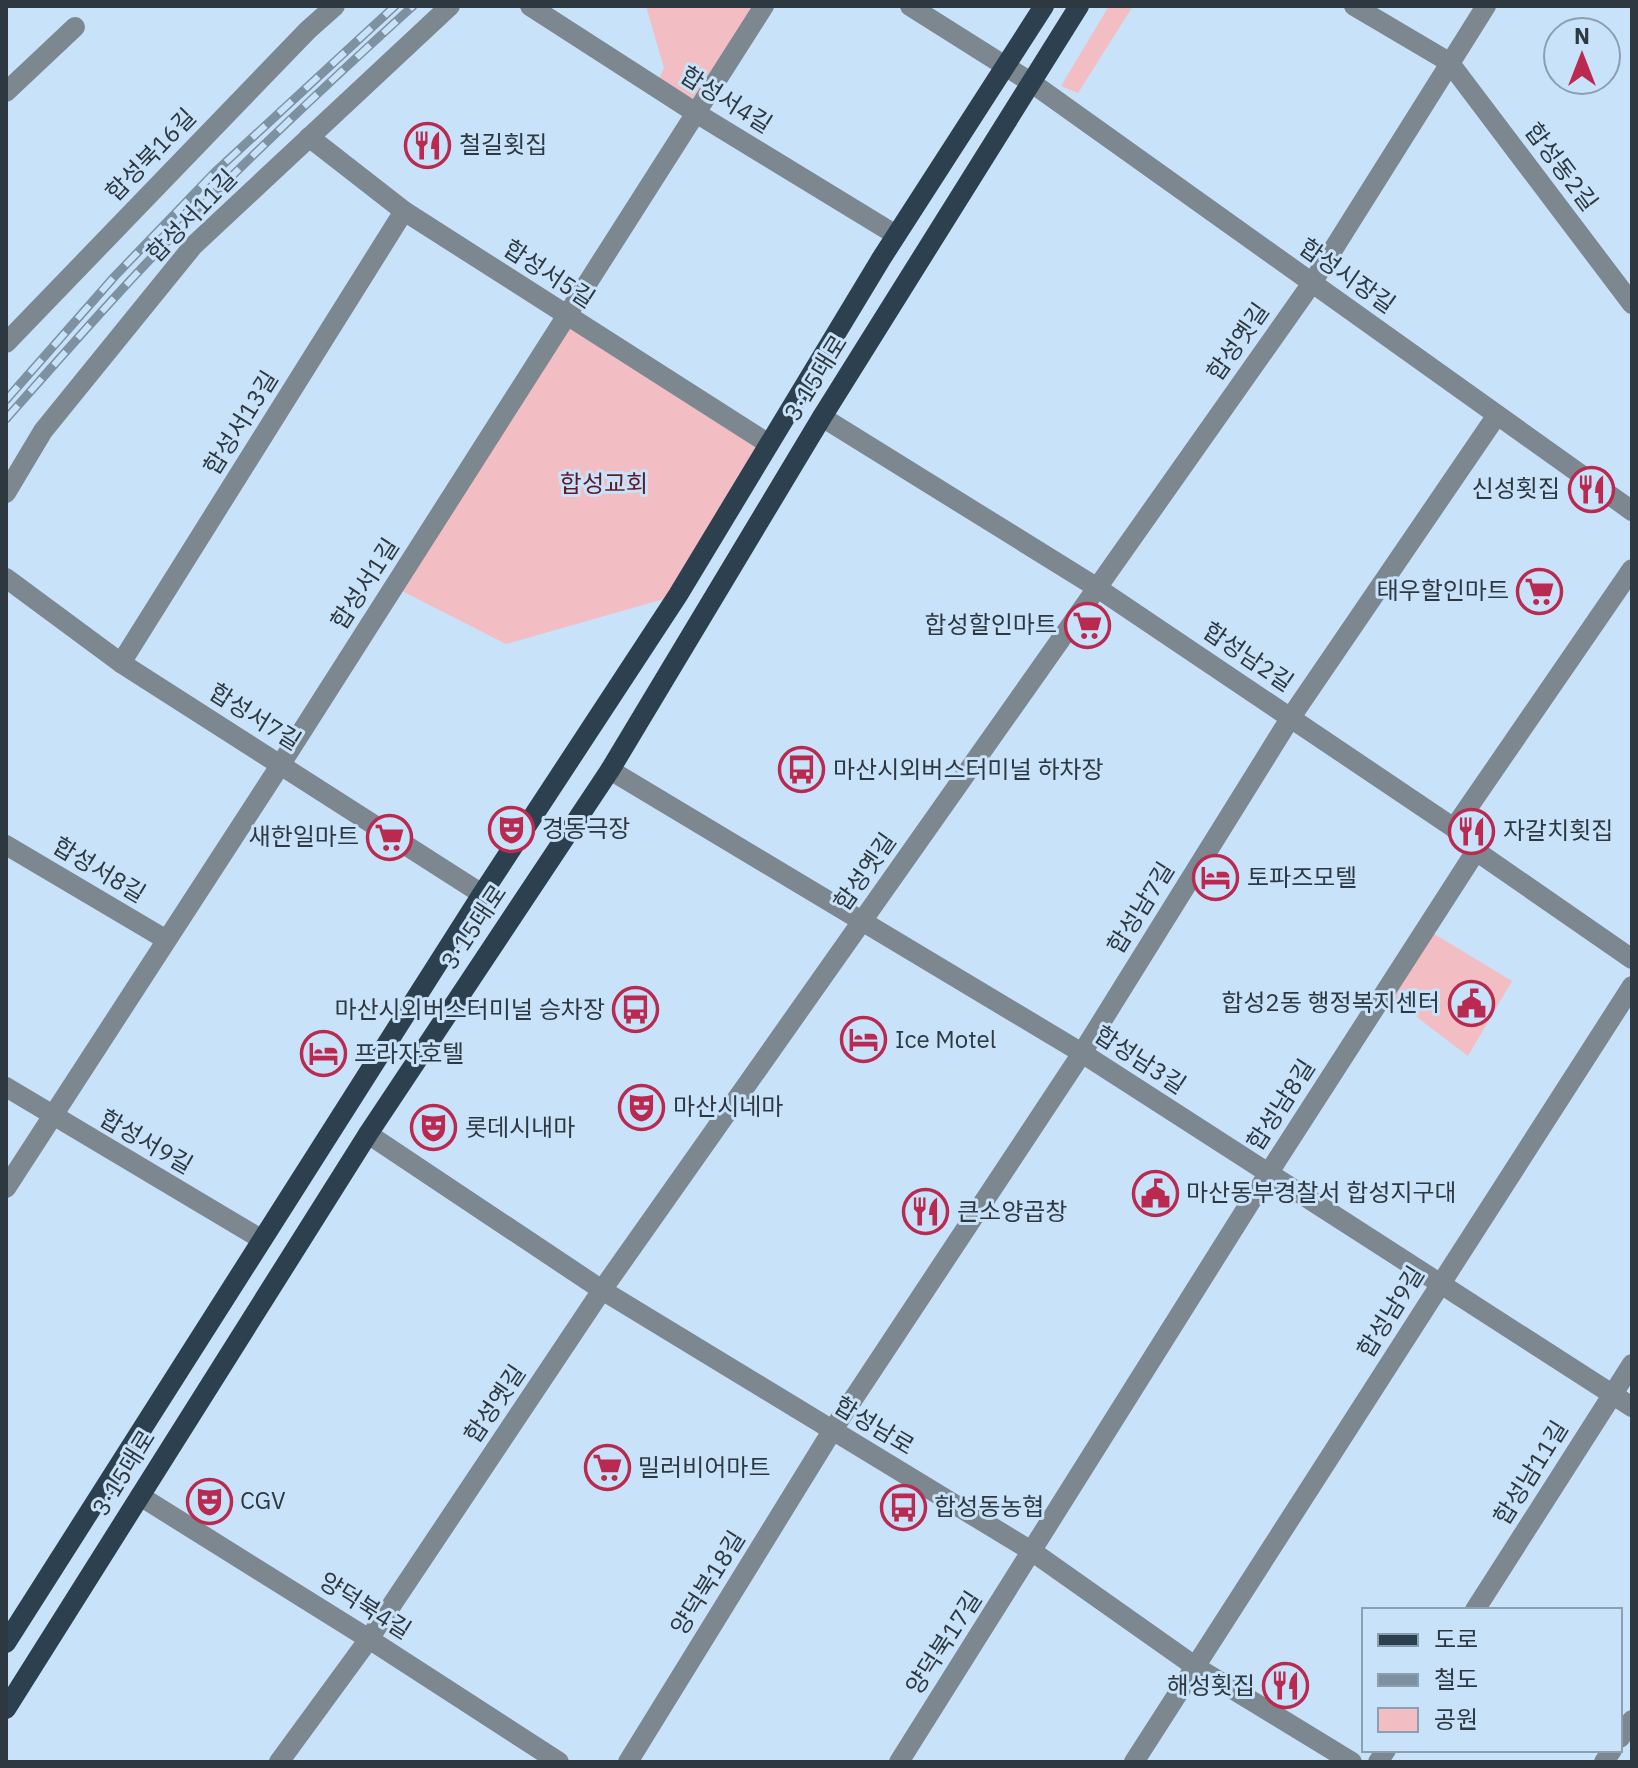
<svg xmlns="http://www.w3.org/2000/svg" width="1638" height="1768" font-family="'IBM Plex Sans','Noto Sans KR',sans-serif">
  <rect width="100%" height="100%" fill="#c8e3f9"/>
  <g fill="#f2bdc3">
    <polygon points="646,6 764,6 696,113 655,87 664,68"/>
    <polygon points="1109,6 1133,6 1078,93 1061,86"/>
    <polygon points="567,316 769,444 678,595 506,644 394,587"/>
    <polygon points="1426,929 1512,981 1468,1056 1385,993"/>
  </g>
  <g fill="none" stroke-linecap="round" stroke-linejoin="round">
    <g stroke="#7c8790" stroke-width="20">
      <polyline points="530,6 696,113 896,235"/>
      <polyline points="910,6 1032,83 1632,511"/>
      <polyline points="1354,6 1449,62 1632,304"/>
      <polyline points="6,92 75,27"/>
      <polyline points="309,137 404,211 769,444"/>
      <polyline points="6,343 308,30 335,6"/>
      <polyline points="822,417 1096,587 1454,828 1476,851 1632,959"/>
      <polyline points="6,493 43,431 193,246 450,6"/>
      <polyline points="6,578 121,663 482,894"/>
      <polyline points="121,663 404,211"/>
      <polyline points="610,770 1082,1053 1632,1407"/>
      <polyline points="1454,828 1632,569"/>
      <polyline points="6,845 165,939"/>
      <polyline points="6,1087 261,1239"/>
      <polyline points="368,1134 602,1290 1033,1552 1196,1667 1352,1762"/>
      <polyline points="6,1188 281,764 764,6"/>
      <polyline points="140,1496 369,1639 559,1762"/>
      <polyline points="1475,1610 1632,1364"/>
      <polyline points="1620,1738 1632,1720"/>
      <polyline points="279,1762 369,1639 602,1290 1312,283 1486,6"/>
      <polyline points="628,1762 832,1431 1082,1053 1291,717 1497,415"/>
      <polyline points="899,1762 1268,1174 1476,851"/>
      <polyline points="1134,1762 1632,986"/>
      <polyline points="1378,1762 1386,1750"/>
      <polyline points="1604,1762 1612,1750"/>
    </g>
    <g stroke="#2d404f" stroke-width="20">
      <polyline points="6,1643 482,894 678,595 881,259 1044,6"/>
      <polyline points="6,1709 368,1134 610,770 822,417 1079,6"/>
    </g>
    <defs>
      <g id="rail">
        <polyline points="6,400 115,276 215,172 395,6"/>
        <path d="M 6,419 C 68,349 130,278 196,212 C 266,141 339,73 413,6"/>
      </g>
    </defs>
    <use href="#rail" stroke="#7e91a1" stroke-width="9"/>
    <use href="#rail" stroke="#c8e3f9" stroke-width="6" stroke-dasharray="18" stroke-linecap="butt"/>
  </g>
  <defs>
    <symbol id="restaurant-ring" viewBox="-11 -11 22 22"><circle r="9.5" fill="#c8e3f9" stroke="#ba294f" stroke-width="1.5"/><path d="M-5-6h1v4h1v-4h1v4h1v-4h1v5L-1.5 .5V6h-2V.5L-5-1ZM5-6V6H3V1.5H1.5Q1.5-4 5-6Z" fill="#ba294f"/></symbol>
    <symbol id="supermarket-ring" viewBox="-11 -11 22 22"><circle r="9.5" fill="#c8e3f9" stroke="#ba294f" stroke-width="1.5"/><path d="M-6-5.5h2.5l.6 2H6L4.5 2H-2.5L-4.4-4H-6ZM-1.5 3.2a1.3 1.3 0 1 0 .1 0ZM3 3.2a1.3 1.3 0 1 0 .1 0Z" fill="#ba294f"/></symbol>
    <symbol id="bus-ring" viewBox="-11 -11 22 22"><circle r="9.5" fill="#c8e3f9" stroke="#ba294f" stroke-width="1.5"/><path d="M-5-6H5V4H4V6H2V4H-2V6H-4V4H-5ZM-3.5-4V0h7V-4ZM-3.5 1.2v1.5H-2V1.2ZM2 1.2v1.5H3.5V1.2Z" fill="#ba294f"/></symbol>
    <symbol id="theatre-ring" viewBox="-11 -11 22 22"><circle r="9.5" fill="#c8e3f9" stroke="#ba294f" stroke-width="1.5"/><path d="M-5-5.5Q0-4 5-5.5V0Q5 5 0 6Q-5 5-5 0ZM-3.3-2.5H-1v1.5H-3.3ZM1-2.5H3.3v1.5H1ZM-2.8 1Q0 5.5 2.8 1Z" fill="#ba294f"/></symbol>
    <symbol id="hotel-ring" viewBox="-11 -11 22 22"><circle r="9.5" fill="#c8e3f9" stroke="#ba294f" stroke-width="1.5"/><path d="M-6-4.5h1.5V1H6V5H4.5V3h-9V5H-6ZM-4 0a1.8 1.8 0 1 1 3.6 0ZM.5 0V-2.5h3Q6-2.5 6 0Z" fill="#ba294f"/></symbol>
    <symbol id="civic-ring" viewBox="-11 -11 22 22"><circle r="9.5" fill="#c8e3f9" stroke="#ba294f" stroke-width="1.5"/><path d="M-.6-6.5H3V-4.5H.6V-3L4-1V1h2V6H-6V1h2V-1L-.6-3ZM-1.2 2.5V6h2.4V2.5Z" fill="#ba294f"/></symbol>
  </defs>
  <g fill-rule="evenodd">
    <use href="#restaurant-ring" x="402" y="120" width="51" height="51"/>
    <use href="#restaurant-ring" x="1566" y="464" width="51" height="51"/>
    <use href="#supermarket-ring" x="1514" y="566" width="51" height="51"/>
    <use href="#supermarket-ring" x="1062" y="600" width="51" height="51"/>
    <use href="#bus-ring" x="776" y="744" width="51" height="51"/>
    <use href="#theatre-ring" x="486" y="804" width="51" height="51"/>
    <use href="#restaurant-ring" x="1446" y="806" width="51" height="51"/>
    <use href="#supermarket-ring" x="364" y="812" width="51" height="51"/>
    <use href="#hotel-ring" x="1190" y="852" width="51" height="51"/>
    <use href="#civic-ring" x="1446" y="978" width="51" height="51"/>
    <use href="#bus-ring" x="610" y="984" width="51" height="51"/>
    <use href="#hotel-ring" x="838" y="1014" width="51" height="51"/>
    <use href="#hotel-ring" x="298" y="1028" width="51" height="51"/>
    <use href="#theatre-ring" x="616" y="1082" width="51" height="51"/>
    <use href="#theatre-ring" x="408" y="1102" width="51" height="51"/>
    <use href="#civic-ring" x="1130" y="1168" width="51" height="51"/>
    <use href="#restaurant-ring" x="900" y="1186" width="51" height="51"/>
    <use href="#supermarket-ring" x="582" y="1442" width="51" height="51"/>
    <use href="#theatre-ring" x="184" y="1476" width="51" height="51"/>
    <use href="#bus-ring" x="878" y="1482" width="51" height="51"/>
    <use href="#restaurant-ring" x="1260" y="1660" width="51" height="51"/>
  </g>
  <g text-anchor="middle" stroke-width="6" stroke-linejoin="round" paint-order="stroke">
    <g font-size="24" fill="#2e3841" stroke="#c8e3f9">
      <text transform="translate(726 100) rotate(32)" y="8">합성서4길</text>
      <text transform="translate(151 155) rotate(-46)" y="8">합성북16길</text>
      <text transform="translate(1561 167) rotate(53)" y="8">합성동2길</text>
      <text transform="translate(192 216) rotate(-46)" y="8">합성서11길</text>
      <text transform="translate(549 274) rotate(33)" y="8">합성서5길</text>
      <text transform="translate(1347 276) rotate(35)" y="8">합성시장길</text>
      <text transform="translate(1238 342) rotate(-55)" y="8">합성옛길</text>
      <text transform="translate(816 378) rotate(-58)" y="8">3·15대로</text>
      <text transform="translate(241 423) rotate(-58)" y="8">합성서13길</text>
      <text transform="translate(365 584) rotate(-57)" y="8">합성서1길</text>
      <text transform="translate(1248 657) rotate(34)" y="8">합성남2길</text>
      <text transform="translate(255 717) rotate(32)" y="8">합성서7길</text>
      <text transform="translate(99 870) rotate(31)" y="8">합성서8길</text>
      <text transform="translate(865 872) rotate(-55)" y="8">합성옛길</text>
      <text transform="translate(1141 908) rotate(-58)" y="8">합성남7길</text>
      <text transform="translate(474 927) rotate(-56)" y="8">3·15대로</text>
      <text transform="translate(1140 1060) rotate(33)" y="8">합성남3길</text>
      <text transform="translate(1281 1105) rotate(-57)" y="8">합성남8길</text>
      <text transform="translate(146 1142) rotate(30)" y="8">합성서9길</text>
      <text transform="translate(1391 1312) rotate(-58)" y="8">합성남9길</text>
      <text transform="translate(495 1404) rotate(-56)" y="8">합성옛길</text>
      <text transform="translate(874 1426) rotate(31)" y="8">합성남로</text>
      <text transform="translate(124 1473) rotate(-58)" y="8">3·15대로</text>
      <text transform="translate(1531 1473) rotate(-58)" y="8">합성남11길</text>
      <text transform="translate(708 1583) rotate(-58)" y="8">양덕북18길</text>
      <text transform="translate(365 1606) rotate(32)" y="8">양덕북4길</text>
      <text transform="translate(944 1643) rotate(-57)" y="8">양덕북17길</text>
    </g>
    <g font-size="24" fill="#2e3841" stroke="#c8e3f9" text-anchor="start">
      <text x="459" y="153">철길횟집</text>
      <text x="1560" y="497" text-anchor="end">신성횟집</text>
      <text x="1509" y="599" text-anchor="end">태우할인마트</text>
      <text x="1057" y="633" text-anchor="end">합성할인마트</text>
      <text x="833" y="778">마산시외버스터미널 하차장</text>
      <text x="542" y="837">경동극장</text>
      <text x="1503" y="839">자갈치횟집</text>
      <text x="359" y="845" text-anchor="end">새한일마트</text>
      <text x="1247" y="886">토파즈모텔</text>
      <text x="1440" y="1011" text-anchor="end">합성2동 행정복지센터</text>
      <text x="605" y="1018" text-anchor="end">마산시외버스터미널 승차장</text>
      <text x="895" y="1048">Ice Motel</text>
      <text x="354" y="1062">프라자호텔</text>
      <text x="673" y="1115">마산시네마</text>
      <text x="465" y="1136">롯데시내마</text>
      <text x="1186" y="1201">마산동부경찰서 합성지구대</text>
      <text x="957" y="1220">큰소양곱창</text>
      <text x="638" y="1476">밀러비어마트</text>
      <text x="240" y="1509">CGV</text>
      <text x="934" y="1515">합성동농협</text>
      <text x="1255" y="1694" text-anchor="end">해성횟집</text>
    </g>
    <g font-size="24" fill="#601929" stroke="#c8e3f9">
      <text x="604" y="492">합성교회</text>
    </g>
  </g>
  <rect width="1638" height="1768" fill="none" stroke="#2e3841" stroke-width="16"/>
  <rect x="1362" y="1608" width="260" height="144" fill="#c8e3f9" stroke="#8a9faf" stroke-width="2"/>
  <rect x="1378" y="1634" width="40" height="12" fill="#2d404f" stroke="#8a9faf" stroke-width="2"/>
  <text x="1434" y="1648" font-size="24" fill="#2e3841">도로</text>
  <rect x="1378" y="1674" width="40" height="12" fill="#7e91a1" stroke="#8a9faf" stroke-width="2"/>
  <text x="1434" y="1688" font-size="24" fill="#2e3841">철도</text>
  <rect x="1378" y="1708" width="40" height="24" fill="#f2bdc3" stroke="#8a9faf" stroke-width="2"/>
  <text x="1434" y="1728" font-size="24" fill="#2e3841">공원</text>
  <g transform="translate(1582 56)"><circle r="38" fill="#c8e3f9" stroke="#8a9faf" stroke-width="2"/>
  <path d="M0-6L14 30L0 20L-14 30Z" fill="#ba294f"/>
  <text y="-12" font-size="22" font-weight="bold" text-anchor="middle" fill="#2e3841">N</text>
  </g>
</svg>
